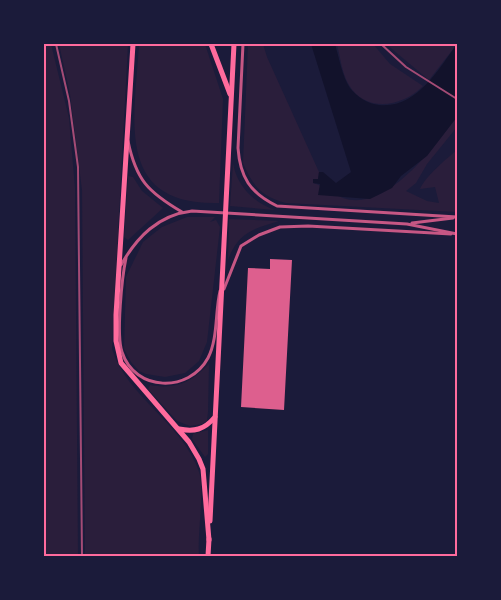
<svg xmlns="http://www.w3.org/2000/svg" width="501" height="600" viewBox="0 0 501 600" font-family="Cabin,sans-serif">
<style>
.green{fill:#2a1e3b}
.water{fill:#12122b}
.building{fill:#dd5f8e}
.lines{fill:none;stroke-linecap:round;stroke-linejoin:round}
.minor{stroke:#c65784;stroke-width:3}
.primary{stroke:#ff6b9d;stroke-width:5}
.rail{stroke:#a44b75;stroke-width:2}
.neatline{fill:none;stroke:#ff6b9d;stroke-width:2}
</style>
<rect width="100%" height="100%" fill="#1b1b3a"/>
<!-- green -->
<g class="green">
<polygon points="44,44 51,44 69,118 75,188 78,556 44,556 44,398 46,381 44,312"/>
<path d="M59,44H128L112,349C127,398 183,423 199,472C205,489 197,535 199,556H85L82,190L70,94Z"/>
<path d="M139,44H205L223,99L219,203C113,206 135,117 139,44Z"/>
<path d="M248,44H263L267,57L319,172L318,179H313V183C324,186 333,194 343,198C386,213 433,148 455,119L457,120V127L427,164L416,183L406,191L427,201L439,203L435,187L420,189C425,177 446,159 457,150V212L286,203C261,196 253,186 243,163Z"/>
<path d="M337,44H373L390,64L423,86C404,106 366,114 349,85C342,74 340,56 337,44Z"/>
<polygon points="386,44 457,44 429,80"/>
<path d="M233,163C237,186 253,202 275,210L230,206Z"/>
<polygon points="128,176 133,177 142,191 163,208 128,240 124,237"/>
<polygon points="187,217 215,217 210,222 216,220 220,227 207,342 199,361 185,373 165,377 146,374 139,371 131,362 124,349 126,277 143,242 162,227"/>
<path d="M229,219L279,221C253,229 238,232 228,260Z"/>
<path d="M209,364L208,412L207,421L202,424L190,426L177,421L148,389L150,385C175,390 192,382 209,364Z"/>
<polygon points="208,430 208,454 205,457 192,439 193,434"/>
</g>
<!-- water -->
<path class="water" d="M311,44H335C339,57 342,76 350,88C357,97 368,104 379,105C416,109 438,70 457,44V117L427,156L401,176L392,188L370,199L318,195L320,184L313,183V179H318L319,172H323L336,183L351,172Z"/>
<!-- building -->
<polygon class="building" points="270,259 292,260 284,410 241,407 248,268 270,269"/>
<g class="lines">
<!-- minor -->
<g class="minor">
<path d="M243,44L238,148C240,177 250,193 277,206L457,217"/>
<path d="M128,141C136,180 148,192 182,212"/>
<polyline points="412,223 453,218"/>
<path d="M126,258C122,277 116,335 122,352C135,392 189,393 208,358C218,339 215,312 220,291"/>
<path d="M121,265C137,237 158,215 192,211L407,224L457,234"/>
<polyline points="224,289 241,246 259,235 280,227 308,226 451,234"/>
</g>
<!-- primary -->
<g class="primary">
<polyline points="133,44 116,315 116,341 121,363 189,442 199,459 203,469 209,540"/>
<polyline points="211,44 230,94"/>
<path d="M179,429C194,432 204,430 215,417"/>
<polyline points="210,521 234,44"/>
<polyline points="208,556 209,539"/>
</g>
<!-- rail -->
<g class="rail">
<polyline points="56,44 69,101 78,167 82,556"/>
<polyline points="381,44 406,67 457,99"/>
</g>
</g>
<!-- border -->
<rect width="501" height="600" fill="none" stroke="#1b1b3a" stroke-width="90"/>
<rect x="45" y="45" width="411" height="510" class="neatline"/>
</svg>
